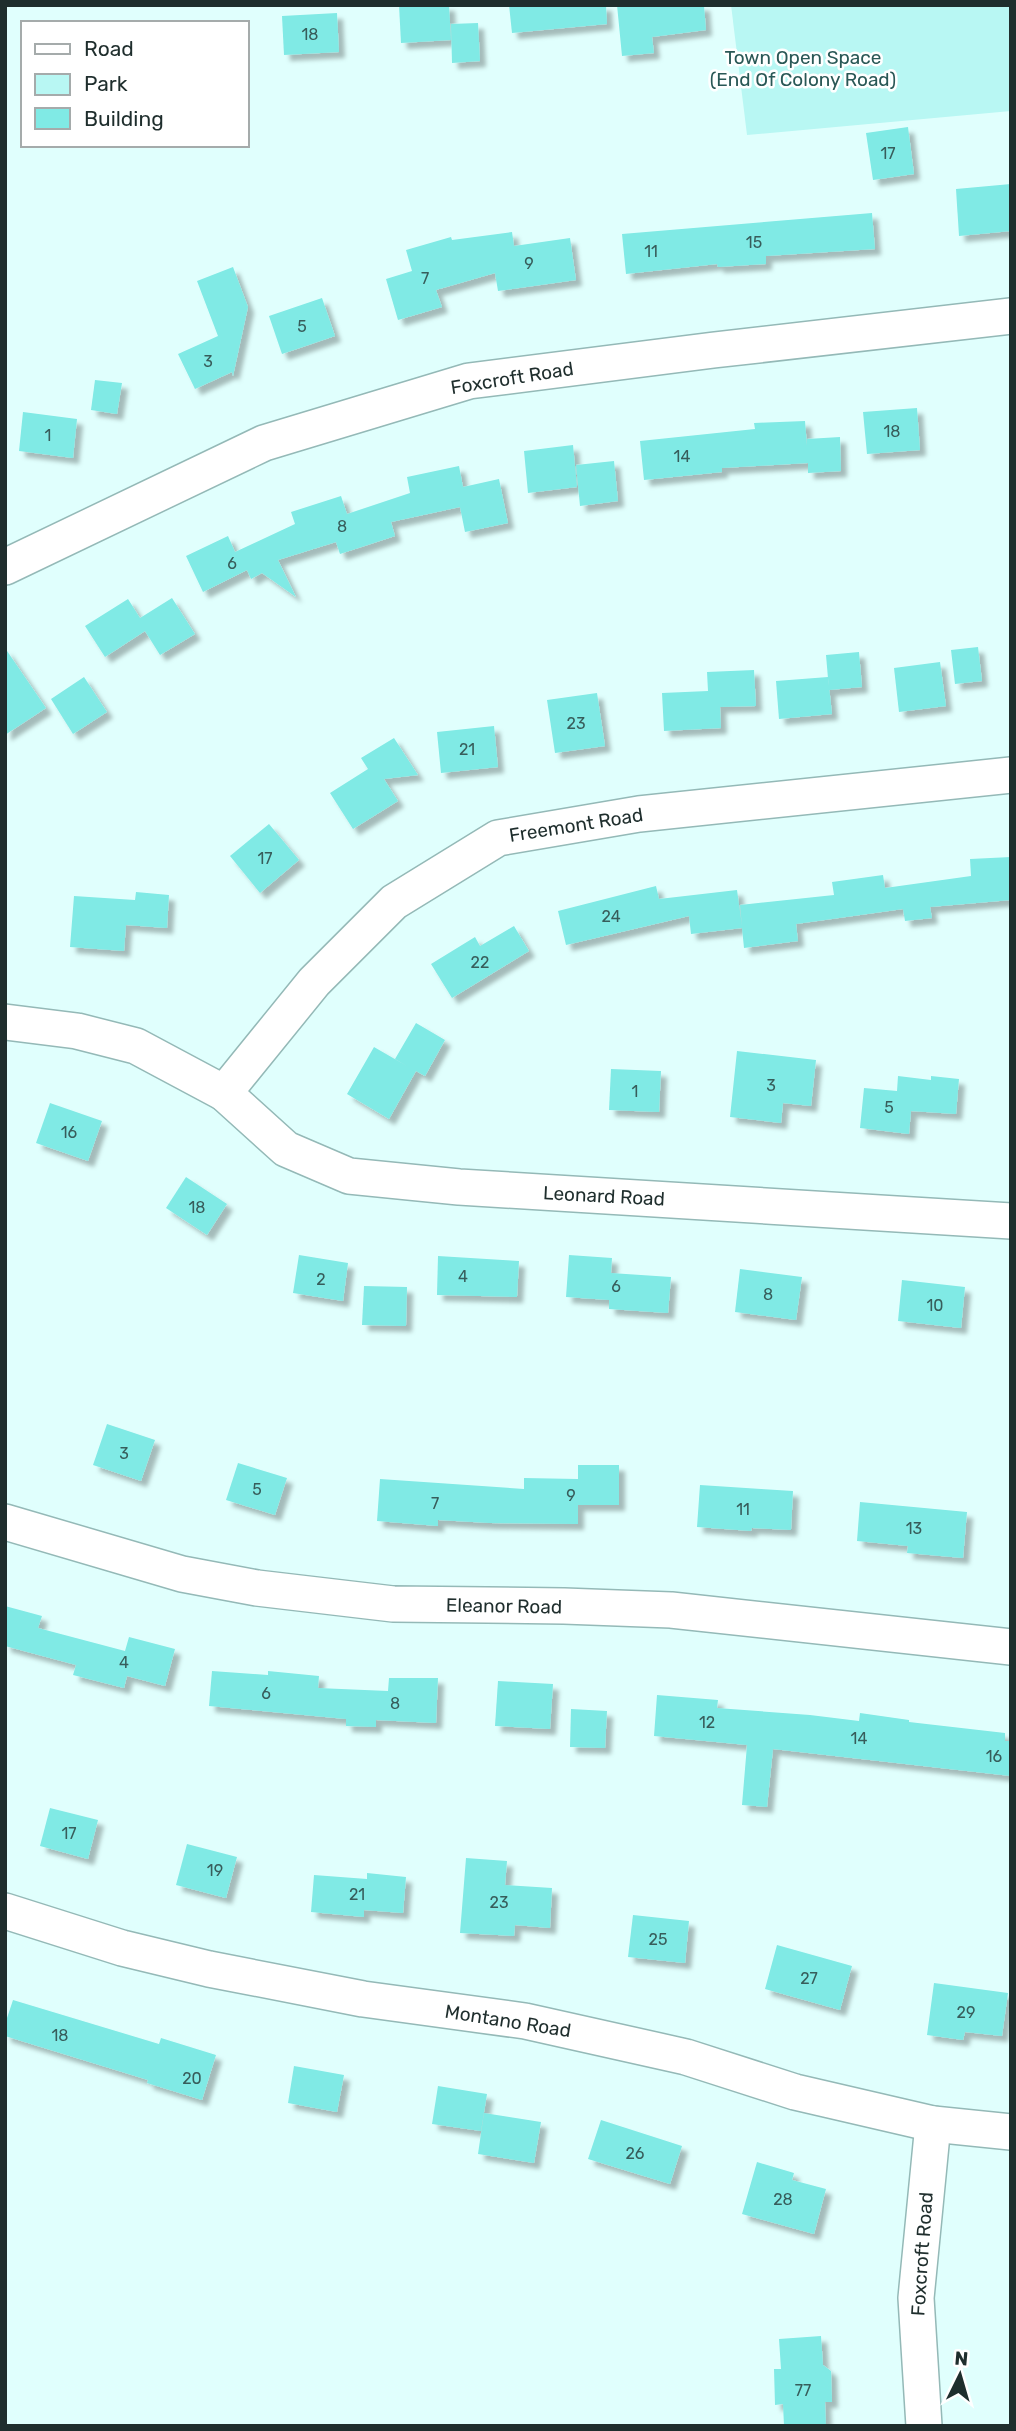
<svg xmlns="http://www.w3.org/2000/svg" width="1016" height="2431" viewBox="0 0 1016 2431" font-family="Rubik,sans-serif">
<style>
.green{fill:#b8f7f3}
.building{fill:#80eae5;filter:url(#shadow)}
.lines{fill:none;stroke-linecap:round;stroke-linejoin:round}
.minor-casing{stroke:#94b9b7;stroke-width:38}
.minor{stroke:#fff;stroke-width:35}
.labels{text-anchor:middle;dominant-baseline:central;stroke-width:5;stroke-linejoin:round;paint-order:stroke}
.number-label{font-size:16px;fill:#375d5b}
.park-label{font-size:19px;fill:#295856;stroke:#fff}
.street-label{font-size:19px;fill:#1f2e2d;stroke:#fff}
</style>
<defs>
<filter id="shadow"><feDropShadow dx="6" dy="6" stdDeviation="2" flood-color="#0004"/></filter>
</defs>
<rect width="100%" height="100%" fill="#e0fffd"/>
<!-- green -->
<polygon class="green" points="731,5 1011,5 1011,111 747,135"/>
<!-- building -->
<g class="building">
<polygon points="399,5 449,5 451,40 401,43"/>
<polygon points="509,5 606,5 607,24 512,33"/>
<polygon points="617,5 704,5 706,30 652,37 654,53 622,56"/>
<polygon points="337,13 339,52 284,55 282,16"/>
<polygon points="478,23 480,61 452,63 451,24"/>
<polygon points="908,127 914,174 873,180 866,133"/>
<polygon points="1011,184 1011,231 959,236 956,189"/>
<polygon points="872,213 875,249 766,256 766,264 718,267 717,264 626,274 622,234"/>
<polygon points="512,232 514,246 570,238 576,280 498,291 495,273 436,290 442,307 398,320 386,279 412,271 406,250 451,237 452,240"/>
<polygon points="233,267 248,307 233,376 232,372 195,389 178,354 218,336 197,281"/>
<polygon points="322,298 335,336 282,354 269,316"/>
<polygon points="95,380 122,383 117,414 91,410"/>
<polygon points="917,408 920,450 867,454 863,412"/>
<polygon points="23,412 77,419 73,458 19,451"/>
<polygon points="805,421 807,446 807,439 840,437 841,471 808,473 808,463 722,468 722,472 644,480 640,441 755,429 754,423"/>
<polygon points="573,445 577,487 528,493 524,451"/>
<polygon points="614,461 618,501 580,506 576,465"/>
<polygon points="459,466 463,487 499,479 508,523 465,532 460,507 391,522 395,536 340,554 336,542 278,560 296,597 262,573 251,579 247,570 203,592 186,556 228,536 235,552 295,524 291,512 341,496 347,514 410,493 407,477"/>
<polygon points="172,598 195,634 160,655 145,631 105,657 85,626 128,599 140,618"/>
<polygon points="978,647 982,681 955,684 951,650"/>
<polygon points="5,648 46,708 5,735"/>
<polygon points="859,652 862,687 829,690 826,655"/>
<polygon points="940,662 946,706 899,712 894,668"/>
<polygon points="754,670 756,706 720,707 721,728 664,731 662,693 708,691 707,672"/>
<polygon points="84,677 107,712 73,734 51,699"/>
<polygon points="828,677 832,714 779,719 776,681"/>
<polygon points="597,693 605,746 555,753 547,700"/>
<polygon points="494,726 498,767 441,773 437,732"/>
<polygon points="394,738 418,775 384,779 398,801 353,829 330,793 368,769 361,758"/>
<polygon points="269,824 299,860 260,893 230,856"/>
<polygon points="1011,857 1011,900 930,907 932,918 905,921 903,909 796,924 798,941 744,948 742,928 691,934 689,916 566,945 558,911 656,886 659,899 737,890 742,926 740,905 834,895 832,882 883,875 885,888 971,876 970,859"/>
<polygon points="136,892 169,895 167,928 126,925 124,951 70,947 74,896 135,900"/>
<polygon points="514,926 529,951 452,998 431,964 475,937 480,946"/>
<polygon points="416,1023 445,1040 425,1076 416,1071 389,1119 347,1094 374,1047 412,1069 395,1059"/>
<polygon points="737,1051 816,1060 811,1106 783,1103 781,1123 730,1117"/>
<polygon points="611,1069 661,1071 659,1112 609,1110"/>
<polygon points="898,1076 931,1080 931,1076 959,1079 956,1114 911,1111 909,1134 860,1128 864,1088 897,1091"/>
<polygon points="50,1103 102,1121 88,1161 36,1143"/>
<polygon points="186,1177 227,1204 207,1235 166,1208"/>
<polygon points="299,1255 348,1263 343,1301 293,1293"/>
<polygon points="569,1255 612,1258 611,1273 671,1277 668,1313 609,1309 609,1300 566,1297"/>
<polygon points="438,1256 519,1261 517,1297 437,1295"/>
<polygon points="740,1269 802,1277 796,1320 735,1312"/>
<polygon points="902,1280 965,1287 961,1328 898,1321"/>
<polygon points="364,1286 407,1287 406,1326 362,1325"/>
<polygon points="107,1424 155,1440 141,1481 93,1465"/>
<polygon points="238,1463 287,1478 275,1515 226,1500"/>
<polygon points="578,1465 619,1465 619,1505 578,1505 578,1524 490,1523 438,1520 438,1526 377,1521 380,1479 524,1489 524,1478 578,1479"/>
<polygon points="700,1485 793,1491 791,1530 752,1528 751,1531 697,1527"/>
<polygon points="860,1502 967,1512 963,1558 907,1553 908,1546 857,1541"/>
<polygon points="5,1606 42,1616 38,1628 125,1651 129,1637 175,1649 165,1686 127,1676 124,1688 73,1675 76,1665 5,1646"/>
<polygon points="212,1671 268,1675 268,1671 319,1676 318,1688 388,1691 389,1678 438,1678 436,1723 376,1720 376,1727 346,1726 346,1719 209,1706"/>
<polygon points="498,1681 553,1684 550,1729 495,1726"/>
<polygon points="657,1695 718,1700 717,1708 810,1715 859,1721 860,1713 909,1720 909,1722 1005,1733 1005,1741 1011,1741 1011,1776 773,1749 767,1807 742,1805 747,1745 654,1736"/>
<polygon points="571,1709 607,1711 605,1748 570,1747"/>
<polygon points="50,1808 98,1820 88,1859 40,1846"/>
<polygon points="187,1844 237,1857 226,1898 176,1885"/>
<polygon points="466,1858 507,1861 505,1885 552,1888 550,1928 515,1925 514,1936 460,1933"/>
<polygon points="367,1873 406,1877 403,1913 364,1910 364,1917 311,1912 314,1875 367,1879"/>
<polygon points="633,1915 689,1921 685,1963 628,1957"/>
<polygon points="777,1945 852,1966 840,2010 765,1989"/>
<polygon points="934,1983 1008,1993 1002,2036 965,2032 963,2040 927,2035"/>
<polygon points="13,2000 159,2044 161,2038 216,2055 202,2100 147,2083 148,2080 5,2036 5,2024"/>
<polygon points="294,2066 344,2075 337,2112 288,2103"/>
<polygon points="438,2086 487,2094 481,2131 432,2124"/>
<polygon points="484,2113 541,2122 534,2163 478,2154"/>
<polygon points="601,2120 682,2146 670,2184 588,2159"/>
<polygon points="757,2162 794,2173 792,2180 826,2189 814,2234 742,2214"/>
<polygon points="821,2336 823,2365 831,2371 832,2402 825,2402 826,2426 784,2426 783,2404 775,2405 774,2369 781,2369 779,2339"/>
</g>
<g class="lines">
<!-- minor casing -->
<g class="minor-casing">
<g id="minor">
<polyline points="5,567 264,443 469,381 714,350 1011,316"/>
<polyline points="5,1022 77,1031 136,1046 224,1093 314,982 394,902 498,838 639,814 1011,775"/>
<polyline points="224,1093 286,1149 349,1176 459,1187 1011,1221"/>
<polyline points="5,1522 182,1574 257,1588 393,1604 564,1606 671,1610 1011,1647"/>
<polyline points="5,1911 122,1948 209,1969 363,1999 525,2021 686,2057 795,2092 933,2124 1011,2132"/>
<polyline points="924,2426 916,2298 933,2124"/>
</g>
</g>
<!-- minor -->
<use href="#minor" class="minor"/>
</g>
<g class="labels">
<!-- number labels -->
<g class="number-label">
<text x="310" y="34">18</text>
<text x="888" y="153">17</text>
<text x="754" y="242">15</text>
<text x="651" y="251">11</text>
<text x="529" y="263">9</text>
<text x="425" y="278">7</text>
<text x="302" y="326">5</text>
<text x="208" y="361">3</text>
<text x="892" y="431">18</text>
<text x="48" y="435">1</text>
<text x="682" y="456">14</text>
<text x="342" y="526">8</text>
<text x="232" y="563">6</text>
<text x="576" y="723">23</text>
<text x="467" y="749">21</text>
<text x="265" y="858">17</text>
<text x="611" y="916">24</text>
<text x="480" y="962">22</text>
<text x="771" y="1085">3</text>
<text x="635" y="1091">1</text>
<text x="889" y="1107">5</text>
<text x="69" y="1132">16</text>
<text x="197" y="1207">18</text>
<text x="463" y="1276">4</text>
<text x="321" y="1279">2</text>
<text x="616" y="1286">6</text>
<text x="768" y="1294">8</text>
<text x="935" y="1305">10</text>
<text x="124" y="1453">3</text>
<text x="257" y="1489">5</text>
<text x="571" y="1495">9</text>
<text x="435" y="1503">7</text>
<text x="743" y="1509">11</text>
<text x="914" y="1528">13</text>
<text x="124" y="1662">4</text>
<text x="266" y="1693">6</text>
<text x="395" y="1703">8</text>
<text x="707" y="1722">12</text>
<text x="859" y="1738">14</text>
<text x="994" y="1756">16</text>
<text x="69" y="1833">17</text>
<text x="215" y="1870">19</text>
<text x="357" y="1894">21</text>
<text x="499" y="1902">23</text>
<text x="658" y="1939">25</text>
<text x="809" y="1978">27</text>
<text x="966" y="2012">29</text>
<text x="60" y="2035">18</text>
<text x="192" y="2078">20</text>
<text x="635" y="2153">26</text>
<text x="783" y="2199">28</text>
<text x="803" y="2390">77</text>
</g>
<!-- park labels -->
<g class="park-label">
<text x="803" y="57">Town Open Space<tspan x="803" dy="22">(End Of Colony Road)</tspan></text>
</g>
<!-- street labels -->
<g class="street-label">
<text transform="translate(512 378) rotate(-9)">Foxcroft Road</text>
<text transform="translate(576 825) rotate(-9)">Freemont Road</text>
<text transform="translate(604 1196) rotate(3)">Leonard Road</text>
<text transform="translate(504 1606) rotate(1)">Eleanor Road</text>
<text transform="translate(508 2021) rotate(9)">Montano Road</text>
<text transform="translate(922 2254) rotate(-86)">Foxcroft Road</text>
</g>
</g>
<!-- border -->
<rect width="1016" height="2431" fill="none" stroke="#1f2e2d" stroke-width="14"/>
<!-- legend -->
<rect x="21" y="21" width="228" height="126" fill="#ffffff" stroke="#a5abab" stroke-width="2"/>
<rect x="35" y="44" width="35" height="10" fill="#ffffff" stroke="#a5abab" stroke-width="2"/>
<text x="84" y="56" font-size="21" fill="#1f2e2d">Road</text>
<rect x="35" y="74" width="35" height="21" fill="#b8f7f3" stroke="#a5abab" stroke-width="2"/>
<text x="84" y="91" font-size="21" fill="#1f2e2d">Park</text>
<rect x="35" y="108" width="35" height="21" fill="#80eae5" stroke="#a5abab" stroke-width="2"/>
<text x="84" y="126" font-size="21" fill="#1f2e2d">Building</text>
<!-- north arrow -->
<g transform="translate(960 2375) rotate(5)" stroke="#ffffff" stroke-width="5" paint-order="stroke">
<path d="M0-5L12 26L0 18L-12 26Z" fill="#1f2e2d"/>
<text y="-10" font-size="19" font-weight="bold" text-anchor="middle" fill="#1f2e2d">N</text>
</g>
</svg>
